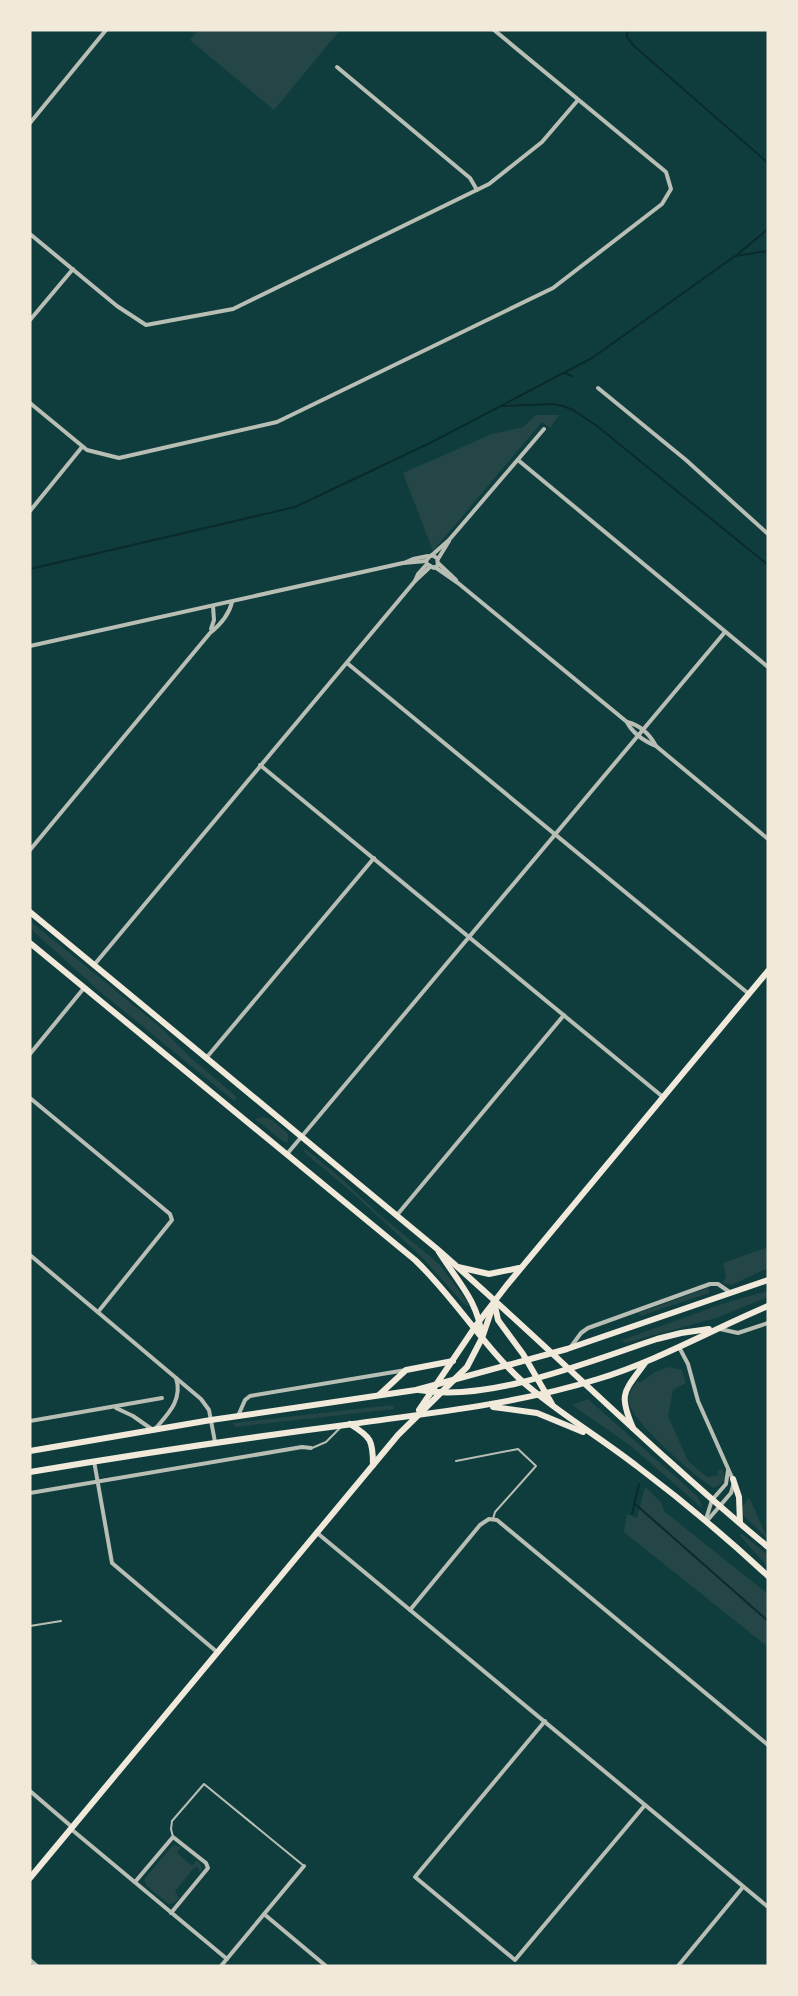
<svg xmlns="http://www.w3.org/2000/svg" width="798" height="1996" viewBox="0 0 798 1996" font-family="'Fira Sans Condensed',sans-serif">
<style>
.green{fill:#244646}
.lines{fill:none;stroke-linecap:round;stroke-linejoin:round}
.stream{stroke:#0a2a2b;stroke-width:2}
.service{stroke:#b8beb3;stroke-width:2}
.minor{stroke:#b8beb3;stroke-width:4}
.primary{stroke:#f1e9da;stroke-width:6}
.trunk{stroke:#f1e9da;stroke-width:6}
</style>
<rect width="100%" height="100%" fill="#0f3d3e"/>
<!-- green -->
<g class="green">
<polygon points="198,30 340,30 274,110 190,40"/>
<polygon points="536,415 559,415 550,428 542,422 433,551 403,473 492,434 523,427"/>
<polygon points="30,921 159,1026 191,1058 237,1097 234,1101 97,989 30,928"/>
<polygon points="263,1117 272,1120 288,1134 288,1142 284,1142 255,1119"/>
<polygon points="305,1149 335,1173 381,1216 439,1264 469,1304 467,1306 463,1303 422,1257 355,1195 304,1152"/>
<polygon points="768,1247 768,1268 732,1285 723,1283 726,1276 723,1263"/>
<polygon points="708,1288 709,1293 640,1316 639,1313"/>
<polygon points="768,1291 768,1297 716,1318 625,1343 622,1340 728,1302"/>
<path d="M669,1367L682,1370L686,1383L673,1390L668,1416L688,1461L707,1477L719,1475L717,1471L722,1469L725,1478L722,1483L714,1488C697,1479 636,1424 630,1406C626,1396 632,1388 638,1381L640,1383L655,1372Z"/>
<polygon points="588,1399 697,1496 702,1506 701,1507 631,1446 572,1405"/>
<polygon points="393,1405 394,1409 235,1427 233,1423"/>
<polygon points="645,1487 660,1501 665,1512 768,1594 768,1647 624,1532 627,1514 637,1518"/>
<polygon points="748,1499 750,1499 767,1538 742,1514 742,1507"/>
<polygon points="741,1533 768,1555 768,1567 740,1536"/>
<path d="M175,1845L181,1847L177,1853L192,1866L197,1860C201,1864 203,1868 200,1873L198,1867L194,1868L175,1891L179,1898L174,1903L169,1904L148,1887L144,1880L170,1848Z"/>
</g>
<g class="lines">
<!-- stream -->
<g class="stream">
<polyline points="627,30 627,37 633,45 768,163"/>
<polyline points="738,254 768,229"/>
<polyline points="565,373 572,376"/>
<polyline points="502,406 552,404 563,406 573,410 597,426 768,565"/>
<polyline points="30,569 295,507 430,443 592,358 735,256 768,251"/>
<polyline points="634,1503 768,1621"/>
<polyline points="632,1514 639,1484"/>
</g>
<!-- service -->
<g class="service">
<polyline points="312,1448 326,1442 341,1427"/>
<polyline points="456,1461 518,1449 536,1466 495,1512 493,1519"/>
<polyline points="30,1626 61,1621"/>
<polyline points="173,1837 171,1829 172,1821 204,1784 304,1866"/>
</g>
<!-- minor -->
<g class="minor">
<polyline points="337,67 470,178 477,190"/>
<polyline points="30,123 106,30"/>
<polyline points="30,234 117,306 146,325 233,309 489,184 542,142 578,100"/>
<polyline points="30,320 73,269"/>
<polyline points="598,388 686,460 768,534"/>
<polyline points="30,403 87,450 119,458 277,422 553,288 662,204 671,189 666,172 494,30"/>
<polyline points="518,460 768,667"/>
<polyline points="30,511 82,447"/>
<polyline points="432,555 449,540 544,429"/>
<polyline points="438,559 449,541"/>
<polyline points="426,561 429,557 432,555 437,558 438,565 434,568 427,564"/>
<polyline points="404,563 413,559 428,556"/>
<polyline points="438,563 456,580"/>
<path d="M435,567L458,583L627,722C640,725 650,735 656,746"/>
<polyline points="415,581 430,567"/>
<polyline points="211,629 214,620 213,606"/>
<polyline points="30,646 403,563 426,561"/>
<polyline points="347,663 749,994"/>
<path d="M627,722C633,734 644,741 656,746L768,839"/>
<polyline points="260,765 663,1097"/>
<path d="M30,850L210,633C220,625 229,615 232,602"/>
<polyline points="94,965 415,581 418,574 427,564"/>
<polyline points="30,1054 84,988"/>
<polyline points="207,1057 374,858"/>
<polyline points="30,1098 170,1214 172,1220 98,1312"/>
<polyline points="287,1154 725,632"/>
<polyline points="397,1215 564,1015"/>
<polyline points="30,1255 201,1399 209,1410 215,1442"/>
<polyline points="720,1329 738,1333 768,1323"/>
<polyline points="679,1347 688,1364 698,1401 734,1482 731,1493 706,1522"/>
<polyline points="570,1348 581,1333 588,1328 710,1284 718,1284 731,1293"/>
<polyline points="116,1408 133,1416 153,1430"/>
<polyline points="238,1416 245,1400 250,1396 406,1370"/>
<polyline points="30,1421 162,1398"/>
<path d="M155,1429C168,1414 183,1400 176,1378"/>
<polyline points="94,1461 112,1563 217,1652"/>
<polyline points="30,1493 302,1447 311,1448"/>
<polyline points="706,1519 712,1500 726,1484 728,1470"/>
<polyline points="316,1532 768,1907"/>
<polyline points="410,1610 480,1525 489,1519 497,1520 768,1745"/>
<polyline points="545,1721 415,1877 515,1960 645,1805"/>
<polyline points="30,1791 72,1827"/>
<polyline points="71,1829 227,1959"/>
<polyline points="135,1882 173,1837 206,1863 208,1868 171,1913"/>
<polyline points="264,1914 326,1966"/>
<polyline points="30,1960 37,1966"/>
<polyline points="221,1966 304,1866"/>
<polyline points="678,1966 743,1887"/>
</g>
<!-- primary -->
<g class="primary">
<path d="M439,1252C458,1282 479,1302 482,1338"/>
<polyline points="458,1267 489,1274 519,1268"/>
<polyline points="495,1306 498,1320 523,1354 552,1404"/>
<polyline points="379,1395 406,1370 453,1361"/>
<polyline points="419,1410 477,1324 507,1285 768,971"/>
<path d="M350,1424C371,1437 373,1440 373,1465"/>
<polyline points="30,1878 398,1435 467,1367 482,1338 495,1300"/>
</g>
<!-- trunk -->
<g class="trunk">
<path d="M30,912L436,1248C548,1346 653,1452 768,1547"/>
<path d="M30,943L415,1260C455,1298 483,1346 524,1383C560,1414 601,1438 638,1467C683,1501 727,1538 768,1576"/>
<path d="M419,1390C489,1403 590,1361 657,1339L681,1333L709,1329"/>
<polyline points="493,1407 537,1413 583,1432"/>
<path d="M633,1428C618,1393 624,1392 645,1363"/>
<polyline points="30,1451 211,1420 416,1390 567,1349 768,1280"/>
<path d="M30,1472C137,1454 245,1438 353,1424C435,1412 518,1404 598,1379C657,1361 711,1330 768,1306"/>
<polyline points="733,1479 739,1497 740,1523"/>
</g>
</g>
<!-- border -->
<rect width="798" height="1996" fill="none" stroke="#f1e9da" stroke-width="63"/>
</svg>
